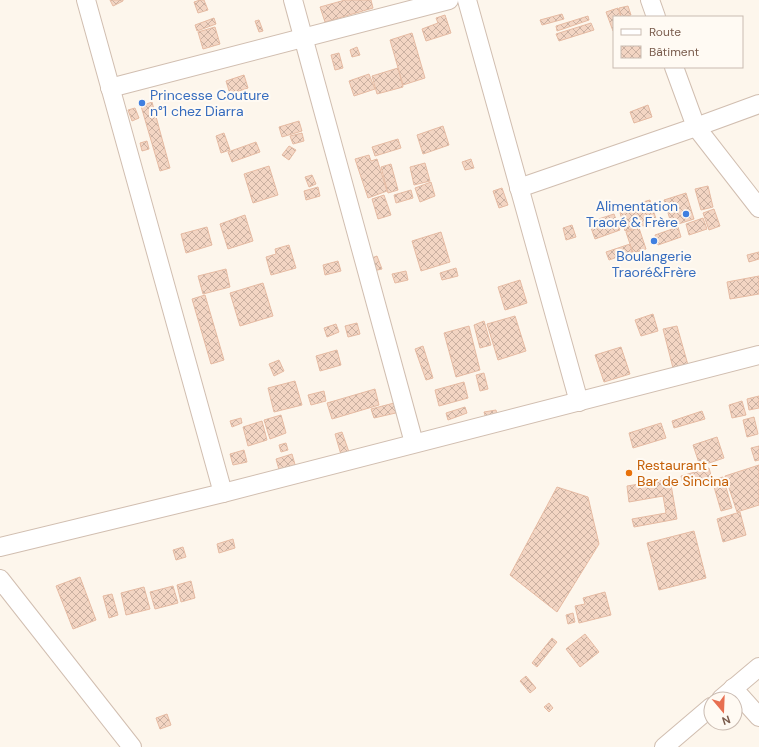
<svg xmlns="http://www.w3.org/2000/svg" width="759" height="747" viewBox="0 0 759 747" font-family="'DM Sans',sans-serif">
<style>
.building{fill:url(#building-cross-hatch);stroke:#e6bba3}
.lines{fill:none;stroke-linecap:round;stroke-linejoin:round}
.street-casing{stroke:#d1beb0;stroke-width:20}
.street{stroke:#fff;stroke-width:18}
.shop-dot{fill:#3f7fe0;stroke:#fffaf3;stroke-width:1.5}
.food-dot{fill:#e8710a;stroke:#fffaf3;stroke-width:1.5}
.labels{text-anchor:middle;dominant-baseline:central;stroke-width:4;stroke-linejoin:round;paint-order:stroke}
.shop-label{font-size:14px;fill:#366cbe;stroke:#fffaf3;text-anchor:start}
.food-label{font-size:14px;fill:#c56008;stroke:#fffaf3;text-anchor:start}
</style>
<defs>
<pattern id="building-cross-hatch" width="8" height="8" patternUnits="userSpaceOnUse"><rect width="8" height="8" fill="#f3d5c3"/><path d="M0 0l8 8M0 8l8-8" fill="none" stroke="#cab0a1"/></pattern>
</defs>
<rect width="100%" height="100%" fill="#fdf6ec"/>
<!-- building -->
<g class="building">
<polygon points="110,0 123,0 123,1 113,6"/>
<polygon points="200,0 204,0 208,10 198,13 194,2"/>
<polygon points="345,0 371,0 373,8 325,22 320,7"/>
<polygon points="628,6 631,15 621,17 619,8"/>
<polygon points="618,8 621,17 614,17 614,30 613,31 606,12"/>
<polygon points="562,14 564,19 542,25 540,20"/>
<polygon points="445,15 451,33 426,41 422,29 438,23 436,18"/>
<polygon points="588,16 589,20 557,31 556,26"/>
<polygon points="214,18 216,24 197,31 195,25"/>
<polygon points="259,20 263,31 259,32 255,21"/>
<polygon points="591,23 594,30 559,41 556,34"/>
<polygon points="215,27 220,44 203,49 198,32"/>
<polygon points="412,33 425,78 403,85 390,40"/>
<polygon points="357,47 360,55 352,57 350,50"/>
<polygon points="339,53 343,68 335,70 331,55"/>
<polygon points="398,68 403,87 377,94 372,76"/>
<polygon points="369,74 375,89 354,96 349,81"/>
<polygon points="244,75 248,88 230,94 226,81"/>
<polygon points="152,102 170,168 160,171 141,106"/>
<polygon points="648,105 652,117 634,123 630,112"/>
<polygon points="135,108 139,118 132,121 128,110"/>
<polygon points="299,121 302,131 282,137 279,127"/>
<polygon points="443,126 449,145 423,154 417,135"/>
<polygon points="224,133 230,150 221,153 216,136"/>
<polygon points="302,133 304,141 293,144 290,136"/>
<polygon points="398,139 401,148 375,156 372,147"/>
<polygon points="147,141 149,149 142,151 140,143"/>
<polygon points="256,142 260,152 232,162 228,152"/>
<polygon points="289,146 296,150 289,160 282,155"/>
<polygon points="369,155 371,161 377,159 387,191 368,198 355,159"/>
<polygon points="471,159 474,168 465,170 462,162"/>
<polygon points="425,163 430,181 414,185 410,167"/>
<polygon points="391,164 398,190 388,193 381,167"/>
<polygon points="269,166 278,195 253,203 244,174"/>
<polygon points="312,175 316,184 309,187 305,177"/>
<polygon points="431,182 435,196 420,202 415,188"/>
<polygon points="708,186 713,207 701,210 695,189"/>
<polygon points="318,187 320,196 306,200 304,191"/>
<polygon points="502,188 508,205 499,208 493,191"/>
<polygon points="411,190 413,198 396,203 394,195"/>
<polygon points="686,193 694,219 672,226 664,200"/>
<polygon points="384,195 391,215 378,219 372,199"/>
<polygon points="650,200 657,222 625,231 619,209"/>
<polygon points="714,209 720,226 709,230 703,213"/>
<polygon points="614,214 620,230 595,239 589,222"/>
<polygon points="245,215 253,241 228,249 220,224"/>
<polygon points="703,218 707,229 689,235 686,224"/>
<polygon points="572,225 576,237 566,240 563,228"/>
<polygon points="207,227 212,245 186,253 181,234"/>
<polygon points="678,227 681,237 658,245 655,235"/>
<polygon points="639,228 646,249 633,253 626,232"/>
<polygon points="441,232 450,262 421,271 412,241"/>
<polygon points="630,244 632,252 609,260 606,252"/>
<polygon points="289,245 296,268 271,275 266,257 276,254 275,249"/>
<polygon points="759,252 759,259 749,262 747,255"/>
<polygon points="377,256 382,269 373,271 369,259"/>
<polygon points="338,261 341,271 325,275 323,265"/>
<polygon points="456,268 458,276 442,280 440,273"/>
<polygon points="226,269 230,287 203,294 198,276"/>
<polygon points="406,271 408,280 395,283 392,274"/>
<polygon points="759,276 759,294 730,299 727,282"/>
<polygon points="520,280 527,303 505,310 498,287"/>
<polygon points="263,283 273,316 240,326 230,293"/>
<polygon points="205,295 224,360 211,364 192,299"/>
<polygon points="653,314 658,331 641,336 635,320"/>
<polygon points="515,316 526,351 498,360 487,324"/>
<polygon points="484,321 491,345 480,348 474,325"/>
<polygon points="357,323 360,334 348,337 345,326"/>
<polygon points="336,324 339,332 327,337 324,328"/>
<polygon points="469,326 480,370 456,377 444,333"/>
<polygon points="677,326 688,365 673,368 663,329"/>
<polygon points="423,346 433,378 426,380 415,349"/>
<polygon points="621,347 630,374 604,382 595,355"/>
<polygon points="337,350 341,365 320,371 316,356"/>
<polygon points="279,360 284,371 274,376 269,364"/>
<polygon points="484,373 488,389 480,391 476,375"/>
<polygon points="295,381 302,405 274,412 268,388"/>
<polygon points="464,382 468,398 439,406 435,390"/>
<polygon points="375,389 379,405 332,419 327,403"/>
<polygon points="324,391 326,401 311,405 308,395"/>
<polygon points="759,396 759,408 749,410 747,399"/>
<polygon points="742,401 746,415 732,418 729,405"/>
<polygon points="398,402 400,412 374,418 371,409"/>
<polygon points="465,407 467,413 448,420 446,413"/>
<polygon points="496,410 498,419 487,422 484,412"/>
<polygon points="702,411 705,419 674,428 672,421"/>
<polygon points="281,415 286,433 270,439 264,420"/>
<polygon points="754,417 758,434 747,437 743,420"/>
<polygon points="241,418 242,423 232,427 230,421"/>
<polygon points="262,421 267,440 248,446 243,427"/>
<polygon points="661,423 666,438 633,448 629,433"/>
<polygon points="342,432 350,455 342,458 335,434"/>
<polygon points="717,437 724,458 700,466 693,445"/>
<polygon points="286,443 288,450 281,452 279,445"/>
<polygon points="759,446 759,460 755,461 751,448"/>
<polygon points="244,450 247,462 233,465 230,454"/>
<polygon points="292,454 296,468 280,473 276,459"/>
<polygon points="759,465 759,505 737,512 725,476"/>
<polygon points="709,468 712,479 684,487 681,476"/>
<polygon points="723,477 732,508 721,511 712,480"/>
<polygon points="670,479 677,519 634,527 632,519 666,513 663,496 629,502 627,486"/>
<polygon points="557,487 588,497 599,544 557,612 510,575"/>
<polygon points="740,512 746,535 723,542 717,519"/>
<polygon points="694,531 706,578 659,590 647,543"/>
<polygon points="233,539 235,548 219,553 217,544"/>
<polygon points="183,547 186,557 176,560 173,550"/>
<polygon points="80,577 96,620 73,629 56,586"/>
<polygon points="191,581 195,598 181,602 177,585"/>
<polygon points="173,586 178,603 155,609 150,592"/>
<polygon points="144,587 150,609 126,615 121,593"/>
<polygon points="605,592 611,615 579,623 575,606 585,604 583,598"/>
<polygon points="112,594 118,615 109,618 103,596"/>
<polygon points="573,613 575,622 568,624 566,615"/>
<polygon points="585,634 599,652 580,667 566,649"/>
<polygon points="552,638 557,642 537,667 532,663"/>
<polygon points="526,676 536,688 530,693 520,681"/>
<polygon points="549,703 553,708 549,712 544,707"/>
<polygon points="167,714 171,725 160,729 156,718"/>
</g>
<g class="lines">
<!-- street casing -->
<g class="street-casing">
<g id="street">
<polyline points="86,0 223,493"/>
<polyline points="293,0 414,443"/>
<polyline points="467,0 579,402"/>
<polyline points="650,0 656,17"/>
<polyline points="674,67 696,127 759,208"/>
<polyline points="110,88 449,0"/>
<polyline points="519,188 696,127 759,104"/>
<polyline points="0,547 223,493 759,355"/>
<polyline points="0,579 132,747"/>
<polyline points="733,688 759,717"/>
<polyline points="721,699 759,667"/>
<polyline points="664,747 711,707"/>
</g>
</g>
<!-- street -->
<use href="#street" class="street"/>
</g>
<!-- markers -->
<g class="shop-dot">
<circle cx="142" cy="103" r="4"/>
<circle cx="686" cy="214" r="4"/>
<circle cx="654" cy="241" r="4"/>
</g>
<circle class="food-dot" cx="629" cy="473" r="4"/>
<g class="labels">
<!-- shop labels -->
<g class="shop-label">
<text x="150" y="95">Princesse Couture<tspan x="150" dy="16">n°1 chez Diarra</tspan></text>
<text x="678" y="206" text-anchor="end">Alimentation<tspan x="678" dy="16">Traoré &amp; Frère</tspan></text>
<text x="654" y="256" text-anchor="middle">Boulangerie<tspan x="654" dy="16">Traoré&amp;Frère</tspan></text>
</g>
<!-- food labels -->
<g class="food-label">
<text x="637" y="465">Restaurant -<tspan x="637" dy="16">Bar de Sincina</tspan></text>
</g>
</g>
<!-- legend -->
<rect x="613" y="16" width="130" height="52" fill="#fffaf3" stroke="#cabbb1"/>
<rect x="621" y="29" width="20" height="6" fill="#ffffff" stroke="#cabbb1"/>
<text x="649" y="36" font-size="12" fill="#7a5c4d">Route</text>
<rect x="621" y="46" width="20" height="12" fill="url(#building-cross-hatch)" stroke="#cabbb1"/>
<text x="649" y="56" font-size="12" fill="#7a5c4d">Bâtiment</text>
<!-- north arrow -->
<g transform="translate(723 711) rotate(161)"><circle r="19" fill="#fffaf3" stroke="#cabbb1"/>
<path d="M0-3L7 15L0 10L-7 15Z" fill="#e76f51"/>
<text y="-6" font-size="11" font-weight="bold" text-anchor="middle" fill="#7a5c4d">N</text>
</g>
</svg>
